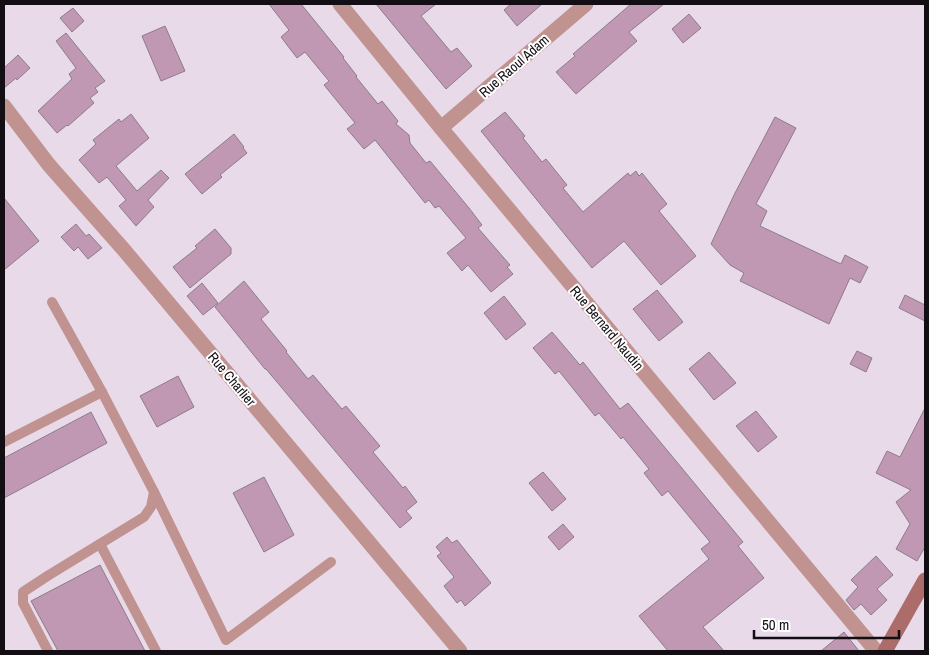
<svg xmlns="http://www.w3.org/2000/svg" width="929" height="655" viewBox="0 0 929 655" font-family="'Archivo Narrow',sans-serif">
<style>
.building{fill:#c098b3;stroke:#8d7c88}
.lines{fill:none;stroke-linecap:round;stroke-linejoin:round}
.lane{stroke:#c09390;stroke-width:10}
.street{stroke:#c09390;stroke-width:15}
.secondary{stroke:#ac6d6a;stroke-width:15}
.labels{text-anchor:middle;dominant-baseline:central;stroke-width:4;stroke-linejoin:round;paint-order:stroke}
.street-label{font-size:14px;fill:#130e14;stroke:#fff}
</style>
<rect width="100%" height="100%" fill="#e9daea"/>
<!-- building -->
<g class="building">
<polygon points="269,4 301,4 344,57 343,58 357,76 356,77 378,104 382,101 398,121 396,124 409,135 410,143 426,163 430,161 469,208 482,225 478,228 510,265 507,267 513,274 491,292 468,265 462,271 447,253 466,238 439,206 435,208 429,200 425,203 375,140 364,149 347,129 355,123 324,85 329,81 305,52 297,58 281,37 289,30"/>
<polygon points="376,4 436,4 421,16 451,52 457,48 472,66 446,89"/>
<polygon points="511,4 542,4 517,26 504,10"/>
<polygon points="631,4 664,4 629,32 637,41 576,94 556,72 575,56 573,54"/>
<polygon points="73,8 84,21 72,32 60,18"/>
<polygon points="689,14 701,28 683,43 672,29"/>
<polygon points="165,26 185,71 161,81 142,36"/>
<polygon points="66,33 105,81 95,88 98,92 90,98 94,103 68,126 67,125 57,133 38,111 72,79 69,74 76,68 56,41"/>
<polygon points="18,55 30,68 17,80 16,78 4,88 4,68"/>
<polygon points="505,112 525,136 523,138 542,162 546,159 567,185 563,188 583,212 628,173 630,176 636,171 639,176 642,173 667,204 659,211 696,256 661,285 624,241 592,268 481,131"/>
<polygon points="131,114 149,138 116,166 137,191 161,170 169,178 148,200 154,207 136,226 119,206 126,200 107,177 99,183 79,160 96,144 93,140 119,119 121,122"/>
<polygon points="775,117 796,128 756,204 767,211 760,226 841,264 845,255 868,267 860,283 850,278 829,324 740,281 744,273 730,265 711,244 735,193"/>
<polygon points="234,134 244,147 243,148 247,153 220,175 222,177 202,194 185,174"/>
<polygon points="4,198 39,241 4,270"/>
<polygon points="76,224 86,236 89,234 102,248 88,259 78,247 74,251 61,237"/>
<polygon points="215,229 231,248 231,254 190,288 173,267 197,248 195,246"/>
<polygon points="244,281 269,312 261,319 287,351 286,352 308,379 313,375 342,409 346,406 380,446 373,452 403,488 405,486 417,502 406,511 412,518 400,528 266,369 265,369 215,307"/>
<polygon points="202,283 218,303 203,315 187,296"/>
<polygon points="657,290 683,322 659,341 633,309"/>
<polygon points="905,295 925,305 925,321 899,308"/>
<polygon points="504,296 526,324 506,340 484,313"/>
<polygon points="552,332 580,365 583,362 620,409 628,403 743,542 738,546 764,578 703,627 724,651 668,651 639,616 709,559 701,549 710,542 668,491 662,496 644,473 649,469 623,437 621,439 599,413 595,416 559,371 555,374 533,348"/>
<polygon points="857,351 872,358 866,372 850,364"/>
<polygon points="709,352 736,383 714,400 689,369"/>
<polygon points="178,376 194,407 157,427 140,396"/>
<polygon points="925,408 925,547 917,561 896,549 910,524 896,502 911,490 876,473 887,451 900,457"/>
<polygon points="756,411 777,437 758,452 736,426"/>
<polygon points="91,412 107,443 4,498 4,458"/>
<polygon points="543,472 566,499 552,511 529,483"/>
<polygon points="264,477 294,535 264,552 233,493"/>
<polygon points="563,524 574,537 559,550 548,537"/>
<polygon points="447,537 452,543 457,540 491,583 465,606 461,600 457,603 444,586 454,577 437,556 441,553 436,547"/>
<polygon points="876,556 893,575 877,589 887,600 871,615 861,604 854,610 846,600 858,587 851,580"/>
<polygon points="100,565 145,651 58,651 31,601"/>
<polygon points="844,632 859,651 821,651"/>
</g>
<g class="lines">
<!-- lane -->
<g class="lane">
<polyline points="4,442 102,392"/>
<polyline points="154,492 226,640 331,562"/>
<polyline points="100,544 156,651"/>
<polyline points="48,651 23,603 23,592 49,575 144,517 151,507 154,492 102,392 52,302"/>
</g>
<!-- street -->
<g class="street">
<polyline points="340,4 441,128 876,651"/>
<polyline points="4,106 49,165 124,250 460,651"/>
<polyline points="441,128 586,4"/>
</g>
<!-- secondary -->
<polyline class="secondary" points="885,651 925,580"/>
</g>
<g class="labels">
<!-- street labels -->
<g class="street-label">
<text transform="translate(514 66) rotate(-41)">Rue Raoul Adam</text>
<text transform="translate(607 328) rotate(50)">Rue Bernard Naudin</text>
<text transform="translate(232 379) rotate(50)">Rue Charlier</text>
</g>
</g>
<!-- border -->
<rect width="929" height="655" fill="none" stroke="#130e14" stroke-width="10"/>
<!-- scale -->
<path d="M754 630v8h145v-8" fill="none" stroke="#130e14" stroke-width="2.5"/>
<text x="762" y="630" font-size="15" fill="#130e14" stroke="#ffffff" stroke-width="4" paint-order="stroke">50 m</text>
</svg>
